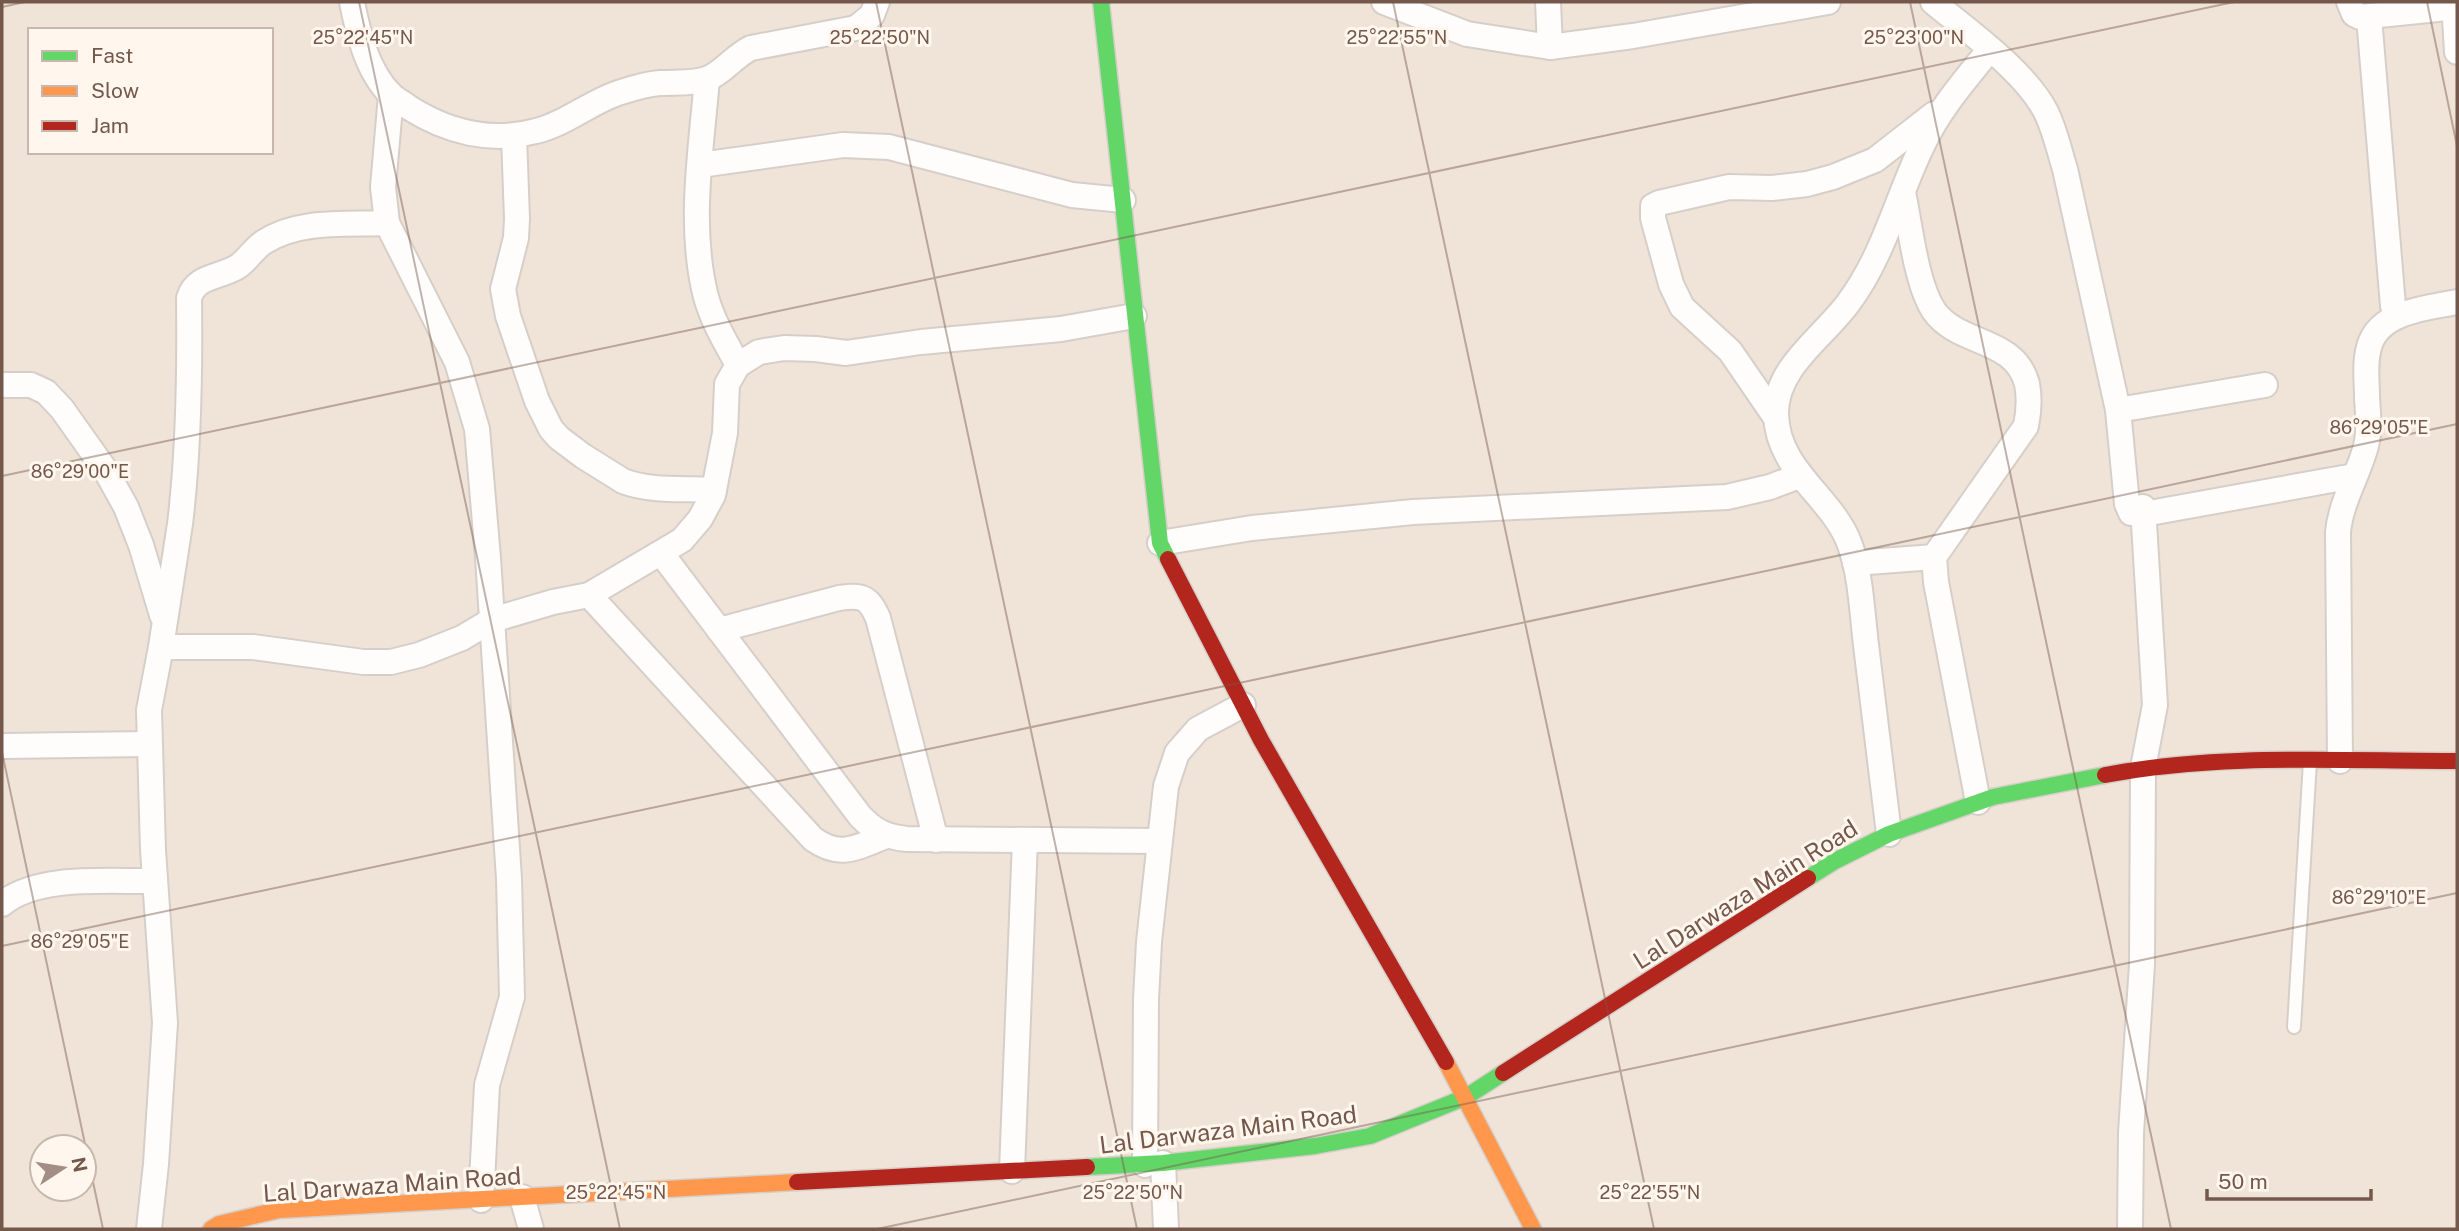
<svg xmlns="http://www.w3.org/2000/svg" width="2459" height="1231" viewBox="0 0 2459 1231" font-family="'Public Sans',sans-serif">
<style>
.residential{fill:#f0e4d9;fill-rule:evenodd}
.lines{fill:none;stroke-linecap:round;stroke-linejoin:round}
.lane-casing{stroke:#d6cec8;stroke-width:16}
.street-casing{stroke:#d6cec8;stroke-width:28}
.fast-casing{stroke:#d6cec8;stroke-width:19}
.slow-casing{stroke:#d6cec8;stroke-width:19}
.jam-casing{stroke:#d6cec8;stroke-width:19}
.lane{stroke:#fefdfc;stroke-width:12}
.street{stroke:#fefdfc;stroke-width:24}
.fast{stroke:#63d668;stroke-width:16}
.slow{stroke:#ff974d;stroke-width:16}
.jam{stroke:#b3261e;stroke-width:16}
.ticks{fill:none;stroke:#75584c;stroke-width:2;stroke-opacity:0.45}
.labels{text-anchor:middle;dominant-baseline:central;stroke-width:6;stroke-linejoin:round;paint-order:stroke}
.street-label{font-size:24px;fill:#75584c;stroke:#fff7ed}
.ticks-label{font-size:18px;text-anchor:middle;fill:#75584c;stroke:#fff7ed;stroke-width:6;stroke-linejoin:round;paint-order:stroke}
</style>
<rect width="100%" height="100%" fill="#f7f2ec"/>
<!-- residential -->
<path class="residential" d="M2,2H2457V1229H2ZM30,30H271V152H30ZM42,1147H84V1189H42Z"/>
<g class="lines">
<!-- lane casing -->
<g class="lane-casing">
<polyline id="lane" points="2294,1027 2310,761"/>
</g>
<!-- street casing -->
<g class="street-casing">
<g id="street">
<path d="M352,2C358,33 367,71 391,95C395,99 403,103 408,107C447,132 491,143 536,131C565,124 589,103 618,93C630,89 646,84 660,83C675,82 692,84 707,79C723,73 734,56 751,48L856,28L872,15L877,2"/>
<polyline points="1384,2 1467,34 1550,47 1548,2"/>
<path d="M1933,2C1968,31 2025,71 2046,112C2055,130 2059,150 2065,169L2118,410L2127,504L2131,513L2144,514L2354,476"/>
<polyline points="2349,2 2354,14 2360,17 2457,7"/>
<polyline points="2454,2 2457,52"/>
<polyline points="2369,17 2393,306"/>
<polyline points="1550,47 1633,36 1828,2"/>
<path d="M707,79C701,151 688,227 706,297C713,322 726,343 738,365"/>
<polyline points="391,95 383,187 387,223 457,362 477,429 488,558 509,879 512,997 487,1085 481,1200"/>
<path d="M514,136L517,219L516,238L503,289L508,316L537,401L551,429L559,438L583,456L623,481C651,492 685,488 714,490"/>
<polyline points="700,165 843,145 889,147 1072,195 1123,200"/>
<path d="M1903,192C1910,225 1916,284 1934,311C1959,346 2015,337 2027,384C2030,399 2029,411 2026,426L1934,557L1936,582L1978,802"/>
<polyline points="2,385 31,385 46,392 62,409 106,471 126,507 141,545 162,615"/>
<polyline points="2118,410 2265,385"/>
<polyline points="1776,418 1730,351 1682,307 1671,284 1653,218 1653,206 1659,203 1729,187 1772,188 1807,184 1833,177 1875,160 1934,114"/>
<polyline points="1160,543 1252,528 1413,512 1727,497 1770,487 1799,476"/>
<path d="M661,553L860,816C874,831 886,837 907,839L1158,841"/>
<polyline points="1855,563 1934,557"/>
<path d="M589,595L813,839C841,859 857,847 886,836"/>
<path d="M719,630L839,598C862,595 868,596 878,618L936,840"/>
<path d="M161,647C167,606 174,565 180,524C189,449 190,374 189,298C196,275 219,278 237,267C247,261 254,248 264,242C299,219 348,225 387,223"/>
<polyline points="2,746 149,744"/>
<path d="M2340,761L2338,532C2341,501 2358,476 2366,446C2370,430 2368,413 2367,398C2367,381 2364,361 2370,344C2381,311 2428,308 2457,302"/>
<path d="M1889,834C1881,771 1874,708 1866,645C1862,612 1861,576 1850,545C1833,497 1777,471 1776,414C1775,367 1824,337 1849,302C1884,255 1898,195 1923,144C1940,108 1966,79 1990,49"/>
<path d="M2,904C38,874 109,882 155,881"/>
<polyline points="1163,1163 1166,1229"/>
<polyline points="1145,1165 1146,999 1149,942 1166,786 1177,753 1198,729 1243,705"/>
<polyline points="1012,1171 1025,840"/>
<polyline points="522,1197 531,1229"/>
<polyline points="149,1229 156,1164 165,1023 153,850 149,710 161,647 253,647 363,662 391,662 419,655 462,638 492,620 553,602 589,595 682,540 700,519 713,495 725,433 727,384 738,365 759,352 784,348 816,349 846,353 921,342 1061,329 1134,316"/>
<polyline points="2130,1229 2131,1133 2142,964 2143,768 2155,705 2143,507"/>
</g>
</g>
<!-- fast casing -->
<g class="fast-casing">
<g id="fast">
<polyline points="1101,2 1160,543 1168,559"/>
<polyline points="1808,878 1835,861 1889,834 1993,797 2105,775"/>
<polyline points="1087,1167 1163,1163 1315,1146 1370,1136 1466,1097 1503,1073"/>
</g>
</g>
<!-- slow casing -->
<g class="slow-casing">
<g id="slow">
<polyline points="1446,1062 1533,1229"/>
<polyline points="211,1229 219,1224 279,1210 797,1182"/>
</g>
</g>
<!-- jam casing -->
<g class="jam-casing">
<g id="jam">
<polyline points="1168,559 1261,740 1446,1062"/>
<path d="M2105,775C2220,753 2340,761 2457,761"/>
<polyline points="1503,1073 1808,878"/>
<polyline points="797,1182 1087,1167"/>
</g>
</g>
<!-- lane -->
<use href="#lane" class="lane"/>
<!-- street -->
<use href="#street" class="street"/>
<!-- fast -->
<use href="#fast" class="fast"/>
<!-- slow -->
<use href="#slow" class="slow"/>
<!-- jam -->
<use href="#jam" class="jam"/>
</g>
<!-- ticks -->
<path class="ticks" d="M359,2L620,1229M876,2L1137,1229M1393,2L1654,1229M1910,2L2171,1229M2427,2L2457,146M2,7L25,2M2,476L2234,2M2,752L103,1229M2,946L2457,424M877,1229L2457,893"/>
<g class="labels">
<!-- street labels -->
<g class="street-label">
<text transform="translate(1745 894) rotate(-32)">Lal Darwaza Main Road</text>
<text transform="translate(1228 1129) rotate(-7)">Lal Darwaza Main Road</text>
<text transform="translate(392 1184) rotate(-4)">Lal Darwaza Main Road</text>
</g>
</g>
<g class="ticks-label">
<text x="363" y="44">25°22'45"N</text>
<text x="880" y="44">25°22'50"N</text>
<text x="1397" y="44">25°22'55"N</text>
<text x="1914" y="44">25°23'00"N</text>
<text x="2379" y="434">86°29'05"E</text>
<text x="80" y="478">86°29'00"E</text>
<text x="2379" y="904">86°29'10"E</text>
<text x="80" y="948">86°29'05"E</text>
<text x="616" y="1199">25°22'45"N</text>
<text x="1133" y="1199">25°22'50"N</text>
<text x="1650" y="1199">25°22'55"N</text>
</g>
<!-- border -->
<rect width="2459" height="1231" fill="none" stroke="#75584c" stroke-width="7"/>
<!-- legend -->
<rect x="28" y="28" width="245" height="126" fill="#fff7ed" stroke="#c8b7ad" stroke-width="2"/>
<rect x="42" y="51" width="35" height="10" fill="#63d668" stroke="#c8b7ad" stroke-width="2"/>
<text x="91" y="63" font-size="21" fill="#75584c">Fast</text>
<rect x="42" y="86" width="35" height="10" fill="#ff974d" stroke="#c8b7ad" stroke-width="2"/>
<text x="91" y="98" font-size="21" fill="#75584c">Slow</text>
<rect x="42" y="121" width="35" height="10" fill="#b3261e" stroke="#c8b7ad" stroke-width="2"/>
<text x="91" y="133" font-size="21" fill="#75584c">Jam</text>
<!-- north arrow -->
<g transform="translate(63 1168) rotate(78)"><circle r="33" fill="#fff7ed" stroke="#c8b7ad" stroke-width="2"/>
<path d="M0-5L12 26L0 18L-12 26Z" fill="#a28e84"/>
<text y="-10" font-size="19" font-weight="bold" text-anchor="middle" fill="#75584c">N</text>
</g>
<!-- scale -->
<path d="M2207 1189v10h164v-10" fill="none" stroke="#75584c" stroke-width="3.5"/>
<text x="2218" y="1189" font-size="21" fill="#75584c" stroke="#fff7ed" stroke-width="5" paint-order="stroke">50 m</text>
</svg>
